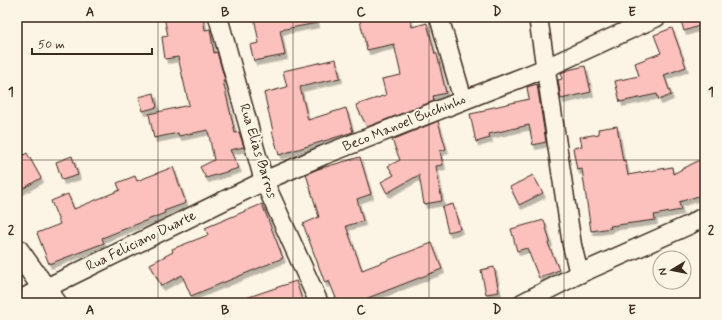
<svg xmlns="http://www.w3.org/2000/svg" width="722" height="320" viewBox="0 0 722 320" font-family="Mynerve,sans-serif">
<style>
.building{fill:#fcc0bd;stroke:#3b2a1e;filter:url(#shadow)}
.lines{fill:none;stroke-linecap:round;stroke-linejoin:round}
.street-casing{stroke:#3b2a1e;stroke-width:21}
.secondary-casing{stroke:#3b2a1e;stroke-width:25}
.street{stroke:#fcf5e5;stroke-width:18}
.secondary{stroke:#fcf5e5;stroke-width:22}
.grid{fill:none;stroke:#3b2a1e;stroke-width:1;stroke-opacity:0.55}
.labels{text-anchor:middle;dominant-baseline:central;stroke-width:4;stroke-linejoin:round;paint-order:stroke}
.street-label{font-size:14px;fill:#3b2a1e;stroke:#fcf5e5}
.neatline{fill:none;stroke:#3b2a1e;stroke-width:1.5}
.grid-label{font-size:13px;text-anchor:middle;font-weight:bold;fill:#3b2a1e}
</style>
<defs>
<filter id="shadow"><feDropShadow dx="2.5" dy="4.5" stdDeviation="0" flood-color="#0004"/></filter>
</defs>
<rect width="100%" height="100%" fill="#fcf5e5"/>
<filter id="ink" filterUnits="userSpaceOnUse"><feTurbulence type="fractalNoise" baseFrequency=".025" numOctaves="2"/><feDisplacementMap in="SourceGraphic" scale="8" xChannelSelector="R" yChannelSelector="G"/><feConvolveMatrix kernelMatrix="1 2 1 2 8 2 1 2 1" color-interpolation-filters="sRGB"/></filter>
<g filter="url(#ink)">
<!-- building -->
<g class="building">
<polygon points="164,17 203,17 205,30 210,29 214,53 217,52 225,80 223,81 235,133 239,132 244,147 230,150 239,168 206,178 200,167 214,160 208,130 179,136 178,133 154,138 149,114 189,105 178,57 165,59 162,37 168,36"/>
<polygon points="254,17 316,17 317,23 280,30 285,55 254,61 250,45 259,43"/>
<polygon points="359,17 410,17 412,27 427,23 435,54 437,54 446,93 433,96 434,101 367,127 356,105 386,95 382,79 401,75 394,44 367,50"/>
<polygon points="680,17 705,17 705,24 684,31"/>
<polygon points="672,28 686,67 664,75 671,95 659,100 657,94 620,102 615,81 639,76 635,63 661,53 654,35"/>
<polygon points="336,59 340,78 300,87 308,120 346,108 353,132 279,155 272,131 273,131 264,93 287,87 283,71"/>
<polygon points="585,66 591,92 561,99 558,80 562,79 561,73 568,70"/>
<polygon points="537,84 546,142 533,145 529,125 489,134 490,138 476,142 470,114 485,111 485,109 529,99 527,87"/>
<polygon points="154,93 157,107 143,111 139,97"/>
<polygon points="438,121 446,149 440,151 443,165 436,166 442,201 424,204 419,175 387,193 381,182 394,175 388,166 400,160 392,140"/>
<polygon points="617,126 623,161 625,160 628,175 672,167 673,174 705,157 705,194 679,202 681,210 654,215 655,220 610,226 611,228 591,231 582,169 577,170 573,148 582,146 580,137 599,134 598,129"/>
<polygon points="27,153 41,178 17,192 17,159"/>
<polygon points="72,156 78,175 62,180 56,162"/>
<polygon points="360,157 371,194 357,199 363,221 346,226 362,270 432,243 442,269 355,303 338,303 329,281 325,283 303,224 319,217 306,174 318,169"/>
<polygon points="173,167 186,203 164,211 165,213 102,238 104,243 49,264 37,233 60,224 51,201 68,194 74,209 120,190 117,183 135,176 137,181"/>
<polygon points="533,175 543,193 519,205 510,187"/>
<polygon points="262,204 283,258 191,296 182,275 161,286 150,264 173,252 172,249 208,235 205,228"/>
<polygon points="453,204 460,229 448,232 442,207"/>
<polygon points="544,220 550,242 548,243 559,270 539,278 527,248 517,251 511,229"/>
<polygon points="494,267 499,292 486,294 481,270"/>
<polygon points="296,281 303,303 238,303 237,301"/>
</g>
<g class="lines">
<!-- street casing -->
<g class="street-casing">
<g id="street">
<polyline points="218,17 264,181 319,303"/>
<polyline points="439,17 463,100"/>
<polyline points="538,17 572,245 579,274"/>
<polyline points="44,289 264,181 324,155 546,68 657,17"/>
<polyline points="522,303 579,274 689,225 705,216"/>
</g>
</g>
<!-- secondary casing -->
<g class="secondary-casing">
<g id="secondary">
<polyline points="17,250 55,303"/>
<polyline points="19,303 44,289"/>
</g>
</g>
<!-- street -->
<use href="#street" class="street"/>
<!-- secondary -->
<use href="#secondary" class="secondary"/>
</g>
</g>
<!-- grid -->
<path class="grid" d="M158,17V303M293,17V303M429,17V303M564,17V303M17,160H705"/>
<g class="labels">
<!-- street labels -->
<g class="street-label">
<text transform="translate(404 123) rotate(-22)">Beco Manoel Buchinho</text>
<text transform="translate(258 151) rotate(73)">Rua Elias Barros</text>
<text transform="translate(141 241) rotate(-26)">Rua Feliciano Duarte</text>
</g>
</g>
<!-- margin -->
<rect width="722" height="320" fill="none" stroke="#fcf5e5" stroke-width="44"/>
<!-- north arrow -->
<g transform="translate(672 270) rotate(260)"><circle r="19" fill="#fcf5e5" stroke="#afa495"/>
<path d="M0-3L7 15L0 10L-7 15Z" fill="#3b2a1e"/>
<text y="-6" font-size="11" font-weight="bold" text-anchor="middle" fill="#3b2a1e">N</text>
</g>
<!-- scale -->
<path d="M32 48v6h120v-6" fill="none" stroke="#3b2a1e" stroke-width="2"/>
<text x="38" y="48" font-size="12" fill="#3b2a1e" stroke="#fcf5e5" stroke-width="3" paint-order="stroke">50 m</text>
<rect x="22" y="22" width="678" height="276" class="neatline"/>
<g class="grid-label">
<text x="90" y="16">A</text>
<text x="225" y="16">B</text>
<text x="361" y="16">C</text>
<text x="497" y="16">D</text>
<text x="632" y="16">E</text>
<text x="11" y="96">1</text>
<text x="711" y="96">1</text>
<text x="11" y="234">2</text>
<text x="711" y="234">2</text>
<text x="90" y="314">A</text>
<text x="225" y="314">B</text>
<text x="361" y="314">C</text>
<text x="497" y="314">D</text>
<text x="632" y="314">E</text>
</g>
</svg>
